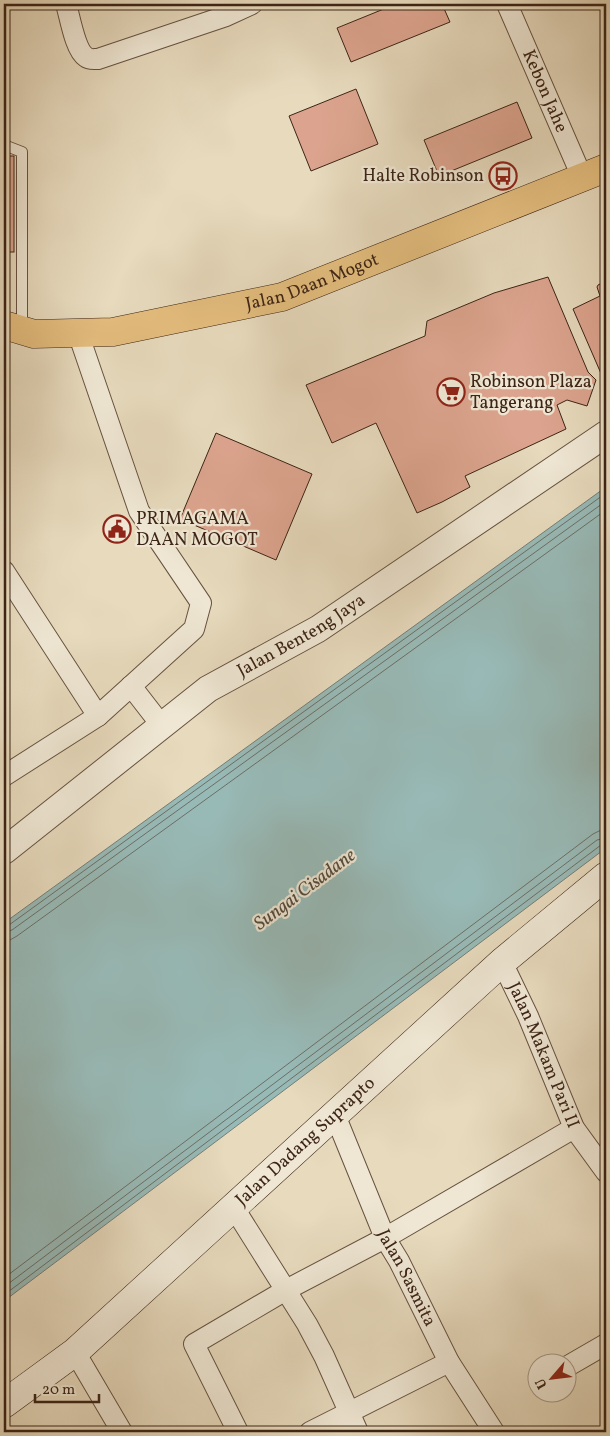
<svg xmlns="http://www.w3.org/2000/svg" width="610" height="1436" viewBox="0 0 610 1436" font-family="Vollkorn,serif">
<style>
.water{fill:#98bab7;stroke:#737e77}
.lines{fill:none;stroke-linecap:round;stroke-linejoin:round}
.shore{stroke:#6a6f66;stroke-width:1}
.building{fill:#dca48e;stroke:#3c2416}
.service-casing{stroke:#675240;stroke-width:12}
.minor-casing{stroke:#675240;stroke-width:22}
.tertiary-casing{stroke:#675240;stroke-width:28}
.secondary-casing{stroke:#3c2416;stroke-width:29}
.trunk-casing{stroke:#3c2416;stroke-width:29}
.service{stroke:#efe7d4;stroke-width:10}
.minor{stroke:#efe7d4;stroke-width:20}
.tertiary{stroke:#efe7d4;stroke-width:26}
.secondary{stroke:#efe7d4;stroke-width:28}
.trunk{stroke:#e4bd7e;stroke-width:28}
.labels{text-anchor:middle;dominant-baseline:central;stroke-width:4.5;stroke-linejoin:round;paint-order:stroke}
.street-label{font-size:18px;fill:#3c2416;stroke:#efe7d4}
.poi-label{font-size:18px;fill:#3c2416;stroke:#efe7d4;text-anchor:start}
.water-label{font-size:19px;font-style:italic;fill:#534a3e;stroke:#efe7d4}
</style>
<rect width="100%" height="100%" fill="#e7dabd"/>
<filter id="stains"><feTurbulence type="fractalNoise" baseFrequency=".004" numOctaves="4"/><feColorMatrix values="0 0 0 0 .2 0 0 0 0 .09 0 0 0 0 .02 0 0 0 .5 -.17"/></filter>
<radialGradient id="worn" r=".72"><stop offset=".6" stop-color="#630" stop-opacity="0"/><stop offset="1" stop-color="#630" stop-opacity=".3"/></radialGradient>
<!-- water -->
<polygon class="water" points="606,487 606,848 4,1301 4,923"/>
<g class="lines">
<!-- shore -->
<g class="shore">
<polyline points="4,926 9,925 606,493"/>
<polyline points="4,933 12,930 606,501"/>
<polyline points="4,940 10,940 17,936 606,510"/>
<polyline points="4,1278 593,834 599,831 606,830"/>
<polyline points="4,1287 597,840 606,838"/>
<polyline points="4,1295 601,845 606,844"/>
</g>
</g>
<!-- building -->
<g class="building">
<polygon points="396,4 442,4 450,22 351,62 337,28"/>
<polygon points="356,89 378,144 311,171 289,116"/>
<polygon points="517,102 532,138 439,176 424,140"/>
<rect x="4" y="156" width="10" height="96"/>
<polygon points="548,277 588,372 596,380 587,406 567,400 557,405 566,429 465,476 470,487 442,502 417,513 376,423 332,443 306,385 425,336 427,321 494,293"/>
<polygon points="606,281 606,385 573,309 600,296 597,287 598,285"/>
<polygon points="216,433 312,474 276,560 180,519"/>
</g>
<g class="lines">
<!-- service casing -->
<g class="service-casing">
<polyline id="service" points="4,145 22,152 22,329"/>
</g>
<!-- minor casing -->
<g class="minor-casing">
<g id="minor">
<path d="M66,4C70,17 75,50 86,57C90,60 93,59 98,59L226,16L252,4"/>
<path id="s1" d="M507,4L582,177"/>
<polyline points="4,571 98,716"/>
<polyline points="131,686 162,726"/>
<polyline points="4,776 98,716 194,629 201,603 139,511 78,333"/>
<path id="s2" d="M502,962L528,1016L574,1128L606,1172"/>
<path id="s3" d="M335,1115L385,1238L399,1261L449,1362L494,1432"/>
<polyline points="234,1208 307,1324 324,1356 358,1432"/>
<polyline points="75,1352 122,1432"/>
<polyline points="568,1366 606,1344"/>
<polyline points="238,1432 194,1344 286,1290 385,1238 574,1128"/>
<polyline points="310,1432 449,1362"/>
</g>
</g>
<!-- tertiary casing -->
<g class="tertiary-casing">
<g id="tertiary">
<path id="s4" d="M4,851L208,689L318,629L606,434"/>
</g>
</g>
<!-- secondary casing -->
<g class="secondary-casing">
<g id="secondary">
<path id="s5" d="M4,1404L75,1352L502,962L606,876"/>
</g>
</g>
<!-- trunk casing -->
<g class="trunk-casing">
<g id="trunk">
<path id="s6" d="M4,325L34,334L113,332L282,297L606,168"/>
</g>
</g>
<!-- service -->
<use href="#service" class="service"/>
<!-- minor -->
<use href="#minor" class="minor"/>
<!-- tertiary -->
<use href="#tertiary" class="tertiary"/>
<!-- secondary -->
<use href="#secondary" class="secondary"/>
<!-- trunk -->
<use href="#trunk" class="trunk"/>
</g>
<!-- icons -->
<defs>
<g id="bus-ring" transform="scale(1.4375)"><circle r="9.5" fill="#efe7d4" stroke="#8f2418" stroke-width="1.5"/><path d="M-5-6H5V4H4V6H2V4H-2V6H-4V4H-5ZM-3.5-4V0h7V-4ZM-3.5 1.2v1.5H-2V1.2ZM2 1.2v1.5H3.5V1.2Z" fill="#8f2418"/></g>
<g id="supermarket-ring" transform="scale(1.4375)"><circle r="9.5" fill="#efe7d4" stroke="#8f2418" stroke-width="1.5"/><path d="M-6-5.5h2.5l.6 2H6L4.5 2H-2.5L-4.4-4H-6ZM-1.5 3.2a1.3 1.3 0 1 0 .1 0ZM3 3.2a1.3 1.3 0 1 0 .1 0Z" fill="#8f2418"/></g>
<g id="civic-ring" transform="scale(1.4375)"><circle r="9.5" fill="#efe7d4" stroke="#8f2418" stroke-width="1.5"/><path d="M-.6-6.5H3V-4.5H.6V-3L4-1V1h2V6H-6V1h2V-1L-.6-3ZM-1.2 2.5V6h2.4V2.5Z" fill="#8f2418"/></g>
</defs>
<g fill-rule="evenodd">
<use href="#bus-ring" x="503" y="176"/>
<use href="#supermarket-ring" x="451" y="392"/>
<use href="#civic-ring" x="117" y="529"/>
</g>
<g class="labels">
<!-- street labels -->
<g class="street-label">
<text stroke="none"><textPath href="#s1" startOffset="95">Kebon Jahe</textPath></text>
<text stroke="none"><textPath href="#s6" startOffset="316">Jalan Daan Mogot</textPath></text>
<text stroke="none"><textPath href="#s4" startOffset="368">Jalan Benteng Jaya</textPath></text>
<text stroke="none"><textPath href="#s2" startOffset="102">Jalan Makam Pari II</textPath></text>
<text stroke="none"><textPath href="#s5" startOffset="400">Jalan Dadang Suprapto</textPath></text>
<text stroke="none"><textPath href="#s3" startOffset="178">Jalan Sasmita</textPath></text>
</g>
<!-- poi labels -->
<g class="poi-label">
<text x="484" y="176" text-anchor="end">Halte Robinson</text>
<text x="470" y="382">Robinson Plaza<tspan x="470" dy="21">Tangerang</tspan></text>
<text x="136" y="519">PRIMAGAMA<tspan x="136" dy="21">DAAN MOGOT</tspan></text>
</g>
<!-- water labels -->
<g class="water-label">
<text transform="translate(305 890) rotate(-37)">Sungai Cisadane</text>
</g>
</g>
<!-- margin -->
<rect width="610" height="1436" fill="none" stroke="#e7dabd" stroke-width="20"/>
<rect x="5" y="5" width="600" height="1426" fill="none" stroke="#3c2416" stroke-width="2.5"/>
<rect x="10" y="10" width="590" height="1416" fill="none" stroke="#3c2416"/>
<!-- north arrow -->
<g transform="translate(552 1378) rotate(242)"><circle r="24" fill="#efe7d4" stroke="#a79988"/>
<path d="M0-4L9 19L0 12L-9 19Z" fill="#8f2418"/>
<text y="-8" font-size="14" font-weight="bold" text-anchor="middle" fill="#3c2416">U</text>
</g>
<!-- scale -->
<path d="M35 1394v8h64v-8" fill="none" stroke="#3c2416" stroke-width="2.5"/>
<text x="42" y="1394" font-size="15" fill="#3c2416" stroke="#efe7d4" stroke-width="4" paint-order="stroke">20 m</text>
<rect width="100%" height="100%" filter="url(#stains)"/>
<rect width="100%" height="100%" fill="url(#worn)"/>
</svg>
